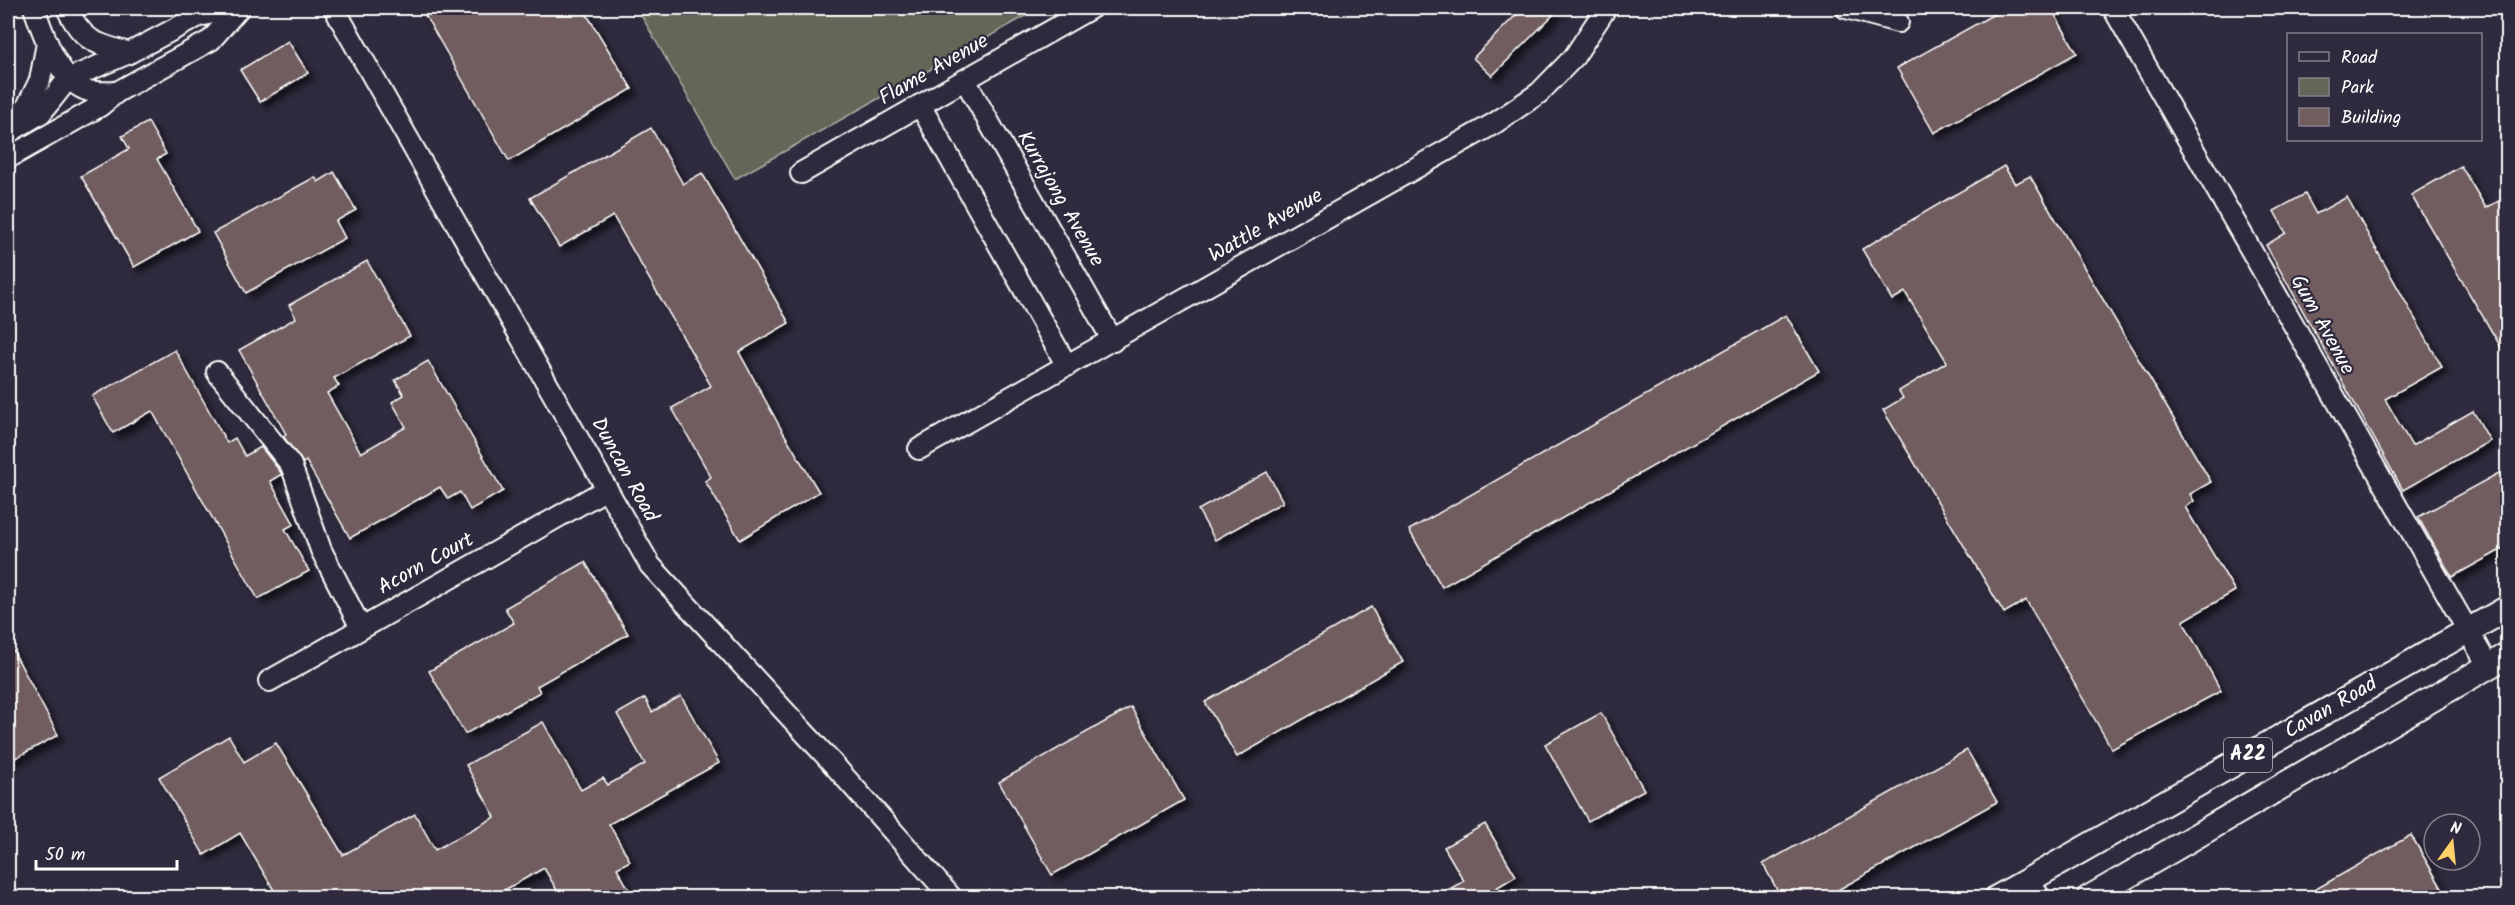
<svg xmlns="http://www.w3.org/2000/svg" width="2515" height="905" viewBox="0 0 2515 905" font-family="Kalam,sans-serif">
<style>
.green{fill:#656658;stroke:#b2b2ac;stroke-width:1.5}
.building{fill:#715d5e;stroke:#fff;stroke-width:1.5;filter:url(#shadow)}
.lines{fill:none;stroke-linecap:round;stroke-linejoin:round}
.minor-casing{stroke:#fff;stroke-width:24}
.major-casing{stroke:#fff;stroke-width:28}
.minor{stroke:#2f2a3d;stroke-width:20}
.major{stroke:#2f2a3d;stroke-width:24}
.labels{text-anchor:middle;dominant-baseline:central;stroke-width:4.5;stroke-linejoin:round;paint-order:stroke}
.shield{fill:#2f2a3d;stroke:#c1bfc5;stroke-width:1.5}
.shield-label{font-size:20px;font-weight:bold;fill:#fff}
.street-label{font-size:21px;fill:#fff;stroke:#2f2a3d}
</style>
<defs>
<filter id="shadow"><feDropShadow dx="5.5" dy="5.5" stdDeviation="3" flood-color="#0009"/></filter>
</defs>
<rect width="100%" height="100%" fill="#2f2a3d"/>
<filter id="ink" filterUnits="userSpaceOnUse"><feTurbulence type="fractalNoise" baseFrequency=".0167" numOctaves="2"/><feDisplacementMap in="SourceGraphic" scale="12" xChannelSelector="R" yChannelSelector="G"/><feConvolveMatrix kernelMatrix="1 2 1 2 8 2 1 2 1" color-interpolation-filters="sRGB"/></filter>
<g filter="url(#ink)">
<!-- green -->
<polygon class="green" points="637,8 1040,8 735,179"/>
<!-- building -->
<g class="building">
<polygon points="421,8 583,8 632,89 509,161"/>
<polygon points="1523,8 1560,8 1492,76 1473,58"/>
<polygon points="2005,8 2051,8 2077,53 1934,133 1897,68"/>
<polygon points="288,41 308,73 260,102 240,70"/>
<polygon points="148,122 166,154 157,159 198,231 134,267 81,176 129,149 122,136"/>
<polygon points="651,128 683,184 702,173 789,323 739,352 780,427 819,492 740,540 705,481 711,477 672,408 711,386 613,216 559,247 530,198"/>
<polygon points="2004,166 2015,184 2030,176 2211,482 2190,494 2194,501 2185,507 2235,591 2183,621 2221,691 2112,749 2026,600 2004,613 1883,410 1903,398 1899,391 1947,362 1905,292 1892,300 1862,249"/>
<polygon points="2461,166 2486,208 2508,196 2508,359 2411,195"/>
<polygon points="334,172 356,210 336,221 345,238 246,293 213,233 315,177 318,182"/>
<polygon points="2305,194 2316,214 2347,197 2442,367 2385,399 2412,446 2473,411 2490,441 2403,490 2266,245 2286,233 2274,211"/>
<polygon points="367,261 410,336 334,378 339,386 327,393 361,453 406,427 392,402 404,395 395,380 428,361 503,491 470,510 460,492 448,499 440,487 350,538 306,461 303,463 283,436 286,434 239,350 296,318 289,305"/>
<polygon points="1786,315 1819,371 1442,587 1409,530"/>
<polygon points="175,350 227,443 235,438 245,456 261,447 282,474 270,481 294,524 285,529 309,571 258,599 152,411 113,433 92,396"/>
<polygon points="2508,468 2508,546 2452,577 2418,517"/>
<polygon points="1267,472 1283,502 1215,540 1198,510"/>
<polygon points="585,562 628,634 537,686 540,692 465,734 429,671 514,623 505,608"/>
<polygon points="1371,607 1403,662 1237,757 1205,702"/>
<polygon points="8,641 58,735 8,762"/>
<polygon points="681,696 719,763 609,824 630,861 617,868 633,897 561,897 544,868 492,897 278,897 240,833 204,855 159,777 229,736 244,762 276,743 343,855 415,814 435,850 495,817 466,765 543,722 581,790 603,778 608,785 645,764 617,714 645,698 652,712"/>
<polygon points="1131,707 1184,800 1052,875 999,782"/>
<polygon points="1601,713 1644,790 1588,821 1545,744"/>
<polygon points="1967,750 1997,802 1825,897 1781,897 1763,864"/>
<polygon points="1485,824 1516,876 1496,888 1502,897 1435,897 1464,881 1444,847"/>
<polygon points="2411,835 2447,897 2302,897"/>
</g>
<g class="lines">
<!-- minor casing -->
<g class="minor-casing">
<g id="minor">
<path d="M34,8C44,35 58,82 89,91C98,93 108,92 117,92"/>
<path d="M67,8C82,41 95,44 129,53"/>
<polyline points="334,8 650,565 826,756 952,898"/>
<polyline points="1846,8 1898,22"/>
<polyline points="2113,8 2488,666"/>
<polyline points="965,80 1113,341"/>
<polyline points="920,105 1067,366"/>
<polyline points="17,127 40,80 47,43"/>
<polyline points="8,133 41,113 68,79 129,53 199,16 236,8"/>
<polyline points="8,158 100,106 117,92 211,40 239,8"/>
<polyline points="801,173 1091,8"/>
<polyline points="217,372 291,465 321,550 361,628"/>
<polyline points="919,449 1495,123 1539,93 1574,57 1606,8"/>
<polyline points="269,681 607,489"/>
<polyline points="2029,879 2040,898"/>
</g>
</g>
<!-- major casing -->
<g class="major-casing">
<g id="major">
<polyline points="1997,898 2508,608"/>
<polyline points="2089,898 2508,655"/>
</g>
</g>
<!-- minor -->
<use href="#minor" class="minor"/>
<!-- major -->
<use href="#major" class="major"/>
</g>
</g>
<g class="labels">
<!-- shield labels -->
<rect class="shield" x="2224" y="738" width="48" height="34" rx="4.5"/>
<g class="shield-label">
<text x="2248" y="755">A22</text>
</g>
<!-- street labels -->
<g class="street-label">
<text transform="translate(934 70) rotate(-30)">Flame Avenue</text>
<text transform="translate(1060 199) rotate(60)">Kurrajong Avenue</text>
<text transform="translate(1266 226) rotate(-30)">Wattle Avenue</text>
<text transform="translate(2322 325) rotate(61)">Gum Avenue</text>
<text transform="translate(624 470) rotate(61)">Duncan Road</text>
<text transform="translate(426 564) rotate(-29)">Acorn Court</text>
<text transform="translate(2331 708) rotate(-30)">Cavan Road</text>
</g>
</g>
<!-- margin -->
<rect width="2515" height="905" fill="none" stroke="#2f2a3d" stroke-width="30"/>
<rect x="15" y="15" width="2485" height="875" fill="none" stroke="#fff" stroke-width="2" filter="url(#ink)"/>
<!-- legend -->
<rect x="2287" y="33" width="195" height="108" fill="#2f2a3d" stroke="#827f8b" stroke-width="1.5"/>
<rect x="2299" y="52" width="30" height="9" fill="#2f2a3d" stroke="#827f8b" stroke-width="1.5"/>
<text x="2341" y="63" font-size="18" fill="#ffffff">Road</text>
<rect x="2299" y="78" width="30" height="18" fill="#656658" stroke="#827f8b" stroke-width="1.5"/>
<text x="2341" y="93" font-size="18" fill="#ffffff">Park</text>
<rect x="2299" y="108" width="30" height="18" fill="#715d5e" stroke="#827f8b" stroke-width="1.5"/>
<text x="2341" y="123" font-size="18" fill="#ffffff">Building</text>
<!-- north arrow -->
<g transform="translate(2452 842) rotate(15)"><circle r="28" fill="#2f2a3d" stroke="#827f8b" stroke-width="1.5"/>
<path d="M0-4.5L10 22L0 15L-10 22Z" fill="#ffd166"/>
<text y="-9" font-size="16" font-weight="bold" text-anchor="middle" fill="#ffffff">N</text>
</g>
<!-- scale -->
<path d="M36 860v9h141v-9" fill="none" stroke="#ffffff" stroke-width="3"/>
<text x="45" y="860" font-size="18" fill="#ffffff" stroke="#2f2a3d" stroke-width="4.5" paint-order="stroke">50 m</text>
</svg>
